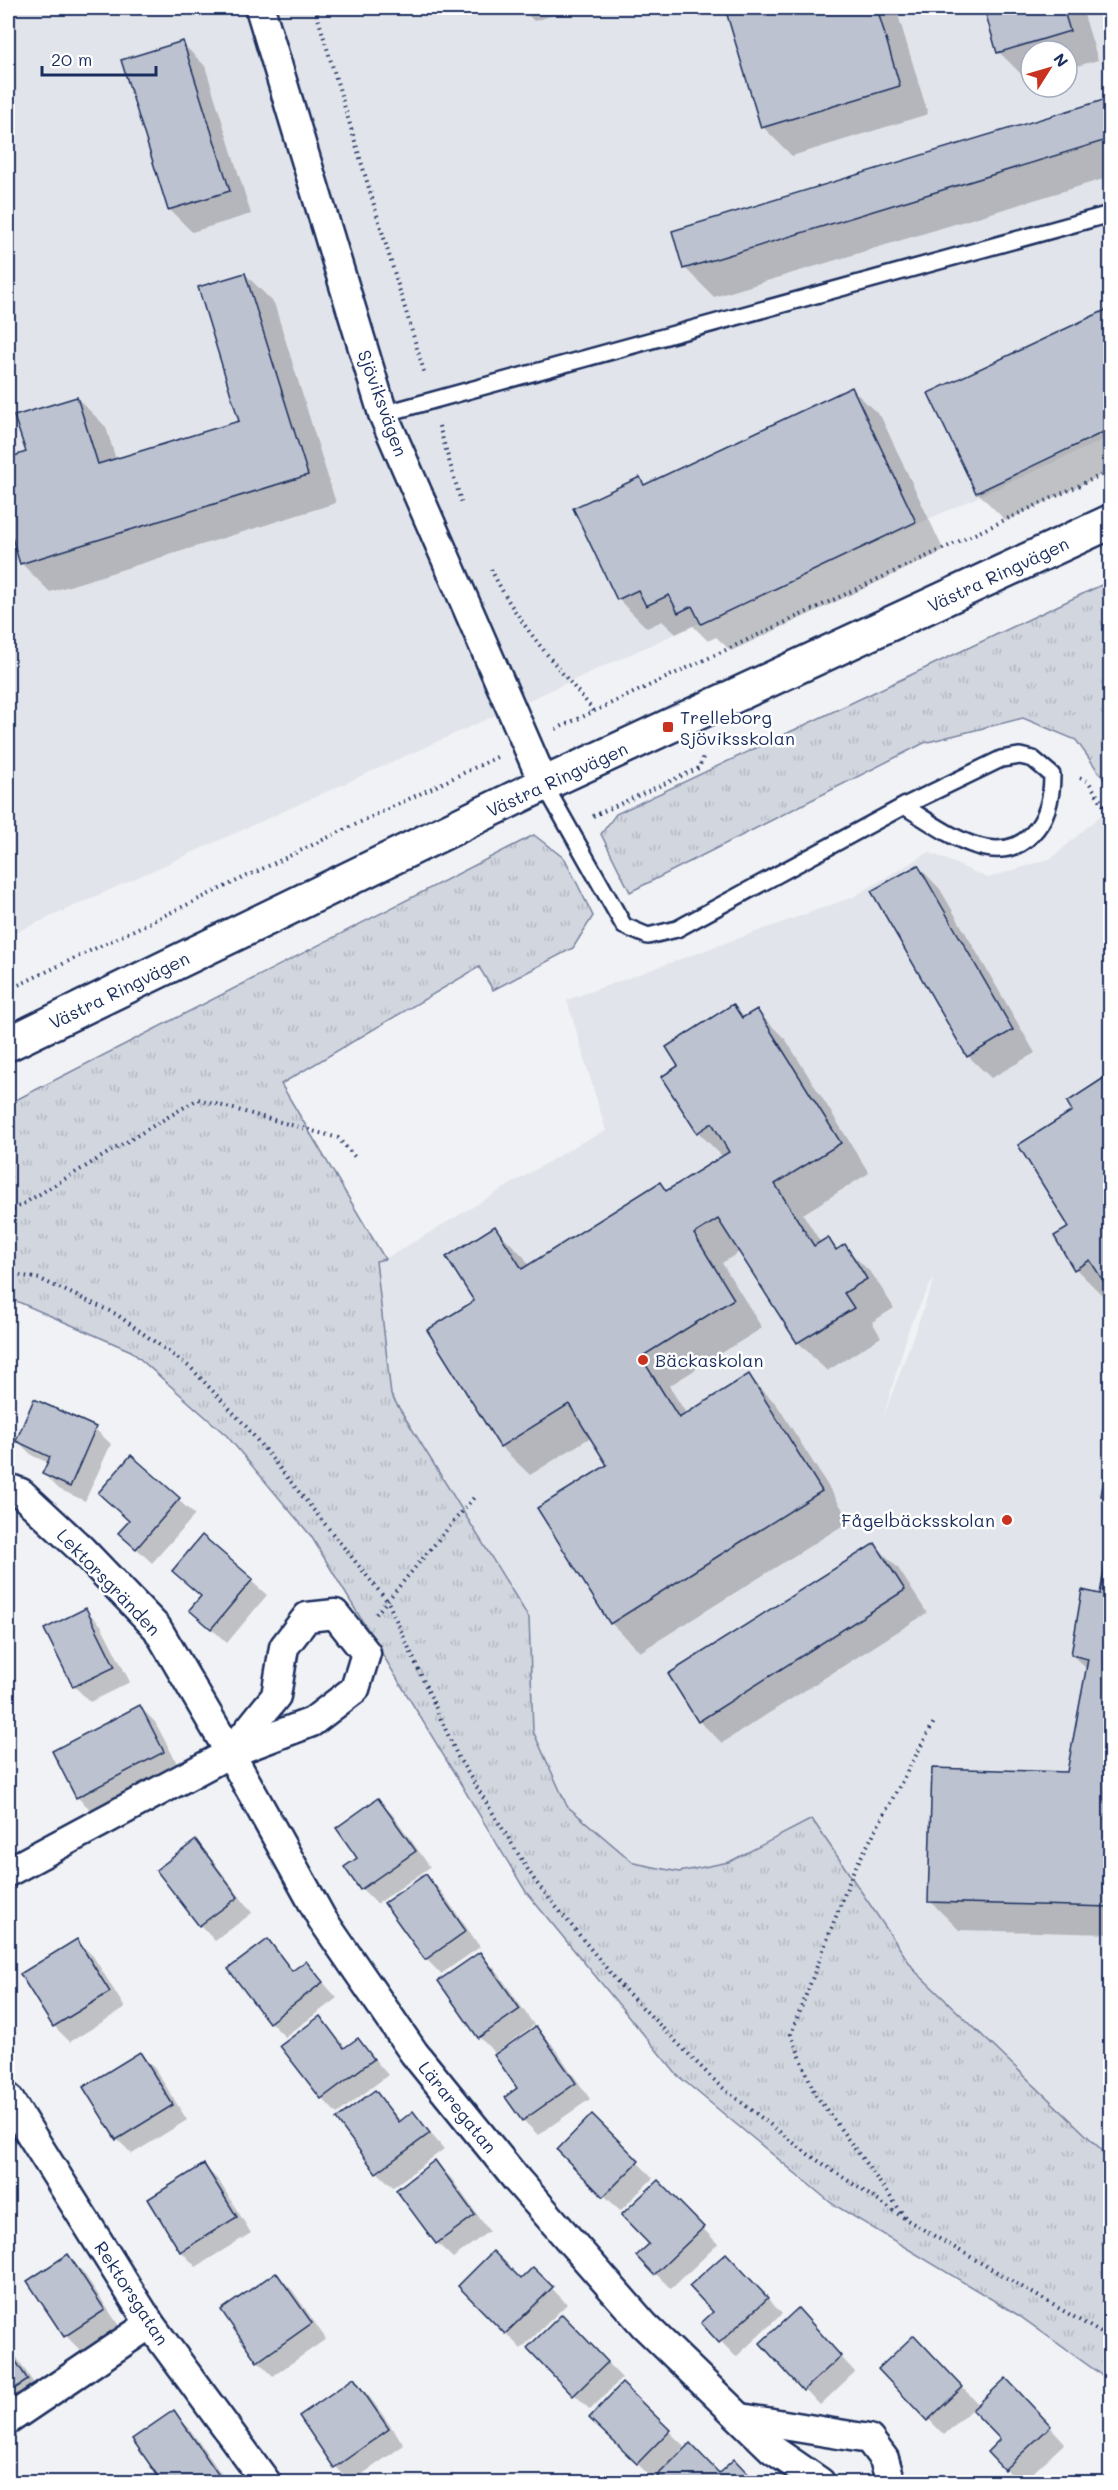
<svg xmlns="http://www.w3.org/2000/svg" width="1118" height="2490" viewBox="0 0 1118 2490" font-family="Mali,sans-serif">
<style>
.built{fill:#e1e4ea;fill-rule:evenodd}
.grass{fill:url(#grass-tufts);stroke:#76829e;stroke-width:1.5}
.shadow{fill:#0003}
.building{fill:#bcc2d0;stroke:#1b2f5e;stroke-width:1.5}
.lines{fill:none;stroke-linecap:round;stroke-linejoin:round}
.lane-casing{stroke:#1b2f5e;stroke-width:20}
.street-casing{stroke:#1b2f5e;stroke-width:33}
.secondary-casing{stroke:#1b2f5e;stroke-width:38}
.path{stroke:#1b2f5e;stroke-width:4;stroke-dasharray:1.5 4.5;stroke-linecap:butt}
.lane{stroke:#fff;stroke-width:15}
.street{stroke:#fff;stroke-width:28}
.secondary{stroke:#fff;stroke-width:33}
.poi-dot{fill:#c8321e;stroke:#fff;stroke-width:2}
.labels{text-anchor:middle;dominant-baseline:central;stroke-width:5;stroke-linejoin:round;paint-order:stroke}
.street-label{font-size:18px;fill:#1b2f5e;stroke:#fff}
.poi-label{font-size:18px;fill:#1b2f5e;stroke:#fff;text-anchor:start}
</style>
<defs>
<pattern id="grass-tufts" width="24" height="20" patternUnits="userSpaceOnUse" patternTransform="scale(1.5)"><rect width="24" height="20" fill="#d2d6df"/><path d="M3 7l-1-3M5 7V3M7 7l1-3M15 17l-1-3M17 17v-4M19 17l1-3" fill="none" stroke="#b4b8c2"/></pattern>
</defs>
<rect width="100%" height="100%" fill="#f1f2f5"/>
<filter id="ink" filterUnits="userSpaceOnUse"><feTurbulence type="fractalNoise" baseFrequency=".0167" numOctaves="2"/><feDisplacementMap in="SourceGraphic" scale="12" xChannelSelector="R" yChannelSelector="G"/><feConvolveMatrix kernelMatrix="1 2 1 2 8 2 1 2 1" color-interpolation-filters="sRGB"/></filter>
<g filter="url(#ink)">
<!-- built -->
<g class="built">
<path d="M8,8H1110V437L8,936ZM1031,51H1067V87H1031Z"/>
<path d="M1110,807V2158L915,1971L812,1819L729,1862L679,1872L634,1863L567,1806L533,1731L529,1617L391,1395L376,1261L385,1259L582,1142L606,1131L567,1000L853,897L929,852L988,878L1052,858ZM933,1279L934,1280L883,1418L910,1325Z"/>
</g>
<!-- grass -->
<g class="grass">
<polygon points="1110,581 1110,788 1076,740 1023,718 924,743 630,892 601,834 616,814"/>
<polygon points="534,835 565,859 593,916 573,948 493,990 479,967 281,1084 385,1259 376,1261 391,1395 529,1618 533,1731 567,1806 634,1863 679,1872 729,1862 812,1819 915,1971 1110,2158 1110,2381 1018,2315 831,2203 677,2075 526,1892 311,1536 227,1436 131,1351 14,1300 8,1299 8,1104"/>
</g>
<!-- shadow -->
<g class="shadow">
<polygon points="521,8 578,8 534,21"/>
<polygon points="727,8 896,8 928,114 792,156 763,127"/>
<polygon points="985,8 1082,8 1098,60 1067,69 1067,51 1031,51 1031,80 1028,81 999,52"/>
<polygon points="182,43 205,66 251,214 192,232 169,209"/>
<polygon points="1110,100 1110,177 714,297 685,268 674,232"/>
<polygon points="245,274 274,303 336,503 50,592 21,563 8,520 8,459 27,453 77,398 106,427 116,460 241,422"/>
<polygon points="1110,309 1110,471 1006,521 977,492 930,394"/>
<polygon points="852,389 881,417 944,551 731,651 716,637 708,641 693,626 676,634 662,621 647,628 618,599 640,479 646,486"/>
<polygon points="918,866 940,889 1035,1053 991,1078 968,1056"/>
<polygon points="733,1006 745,1018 757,1011 786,1040 869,1173 803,1214 821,1243 828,1239 839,1250 844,1246 873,1275 894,1308 872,1322 881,1337 827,1371 798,1342 741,1251 722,1263 762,1328 669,1386 687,1415 749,1376 777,1405 850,1521 640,1652 611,1623 609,1466 591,1437 530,1475 501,1447 429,1331 476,1301 495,1228 524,1257 529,1266 659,1184 667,1192 723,1157 698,1132 680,1067"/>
<polygon points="1110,1076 1110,1294 1104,1297 1076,1269 1071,1227 1074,1111 1069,1102"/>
<polygon points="8,1392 10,1394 8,1408"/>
<polygon points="35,1401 95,1429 111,1444 85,1501 59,1489 44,1474 49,1463 33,1456 17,1441"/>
<polygon points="1110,1454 1110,1503 1103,1496"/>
<polygon points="131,1457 195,1515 152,1563 120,1533 130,1521 100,1493"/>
<polygon points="202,1537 267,1595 227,1643 191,1610 202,1597 174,1571"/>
<polygon points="1110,1543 1110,1934 959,1930 930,1901 1069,1773 1088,1670 1072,1655 1101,1595"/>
<polygon points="875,1545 898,1568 927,1613 722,1743 699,1721"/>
<polygon points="86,1610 101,1625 130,1682 90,1702 75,1687 46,1629"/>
<polygon points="140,1707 155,1722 179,1767 93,1812 77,1797"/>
<polygon points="378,1800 393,1815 430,1867 377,1904 362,1889 346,1867 359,1858"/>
<polygon points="196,1842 211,1858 252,1913 215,1941 200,1925 159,1870"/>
<polygon points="426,1876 441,1891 480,1947 441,1974 426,1959"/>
<polygon points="77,1941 93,1956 125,2008 70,2042 54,2026"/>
<polygon points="268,1941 294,1972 306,1963 337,1998 285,2037 270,2022"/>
<polygon points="480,1954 495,1969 534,2025 495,2053 479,2037 440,1981"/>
<polygon points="319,2018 346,2048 358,2040 388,2075 337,2114 322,2098"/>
<polygon points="535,2028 551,2043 590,2099 538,2135 523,2120 519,2088"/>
<polygon points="140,2053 155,2069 187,2120 132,2154 117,2139"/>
<polygon points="375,2092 402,2122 413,2113 444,2149 393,2187 377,2172 338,2119"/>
<polygon points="592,2116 653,2178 620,2211 559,2150"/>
<polygon points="435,2162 451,2178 489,2231 453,2258 437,2243"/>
<polygon points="204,2166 219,2181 251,2233 196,2267 181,2251"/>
<polygon points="658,2182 718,2244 671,2289 638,2256 651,2244"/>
<polygon points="68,2256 83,2272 119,2326 81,2351 66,2336 29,2282"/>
<polygon points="533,2269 567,2304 521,2349 460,2286 521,2281"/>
<polygon points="741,2270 782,2314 736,2357 703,2323 715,2312"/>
<polygon points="276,2274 292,2290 326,2339 273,2376 258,2361"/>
<polygon points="562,2317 622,2378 590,2410 529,2348"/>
<polygon points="813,2326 855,2372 820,2405 762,2343"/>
<polygon points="8,2344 42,2396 8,2416"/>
<polygon points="929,2352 979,2405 1022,2396 1065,2443 1023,2482 1019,2482 989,2452 1002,2440 973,2408 944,2435 880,2369"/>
<polygon points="354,2380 369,2396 404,2445 351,2482 336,2467"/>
<polygon points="622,2386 684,2446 679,2452 681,2454 720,2475 734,2461 755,2482 666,2482 658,2474 653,2479 591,2418"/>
<polygon points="173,2412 189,2428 227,2482 164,2482 134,2439"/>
<polygon points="445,2476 451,2482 435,2482"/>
</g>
<!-- building -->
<g class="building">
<polygon points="725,8 877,8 900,86 761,128"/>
<polygon points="984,8 1063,8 1070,31 997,53"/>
<polygon points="183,41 230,191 168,210 121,60"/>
<polygon points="1110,98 1110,139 683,269 672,231"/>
<polygon points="245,273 308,475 20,564 8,525 8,458 26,452 14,416 77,397 98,464 239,421 198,287"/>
<polygon points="1110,308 1110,429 976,493 928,393"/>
<polygon points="852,387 916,522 701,624 692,606 678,613 669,595 646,606 638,590 617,600 573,508 640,477 644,485"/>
<polygon points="918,865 1013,1030 967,1057 871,891"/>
<polygon points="733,1004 742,1018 757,1009 841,1143 775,1184 814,1246 828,1237 836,1250 845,1244 867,1279 844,1293 854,1308 797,1343 718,1219 694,1234 734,1299 641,1357 679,1418 749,1374 822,1491 610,1624 537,1508 607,1465 569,1404 500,1447 427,1330 474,1301 446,1257 495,1226 522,1269 660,1182 666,1191 729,1152 712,1123 697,1133 661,1077 678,1066 666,1047"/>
<polygon points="1110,1074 1110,1292 1090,1260 1074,1270 1054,1236 1069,1227 1018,1145 1072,1111 1067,1102"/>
<polygon points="34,1399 96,1427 70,1487 42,1474 50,1457 16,1441"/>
<polygon points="1110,1446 1110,1498 1101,1496"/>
<polygon points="131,1455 180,1498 136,1549 118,1533 129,1521 98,1493"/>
<polygon points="202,1535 253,1579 211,1629 189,1610 201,1596 172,1571"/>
<polygon points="1110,1535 1110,1907 928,1902 932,1768 1067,1772 1088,1659 1071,1655 1082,1590 1100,1594"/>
<polygon points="875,1543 905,1590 698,1722 668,1674"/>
<polygon points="86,1608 115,1667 73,1687 44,1629"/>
<polygon points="140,1705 164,1752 76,1798 52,1751"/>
<polygon points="378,1798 416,1851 360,1890 344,1867 357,1858 336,1828"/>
<polygon points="196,1840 238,1897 199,1926 156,1870"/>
<polygon points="426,1874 466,1931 425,1960 384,1903"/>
<polygon points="77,1939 110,1992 53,2027 20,1974"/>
<polygon points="268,1939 292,1971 306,1961 323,1982 269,2023 228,1969"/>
<polygon points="480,1952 520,2009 478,2038 438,1981"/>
<polygon points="320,2016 344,2048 358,2038 374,2059 321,2099 280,2046"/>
<polygon points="536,2026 576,2083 522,2121 505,2097 517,2088 494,2055"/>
<polygon points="140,2052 173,2105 116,2140 83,2087"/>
<polygon points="375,2090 399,2122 413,2111 430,2133 376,2173 336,2119"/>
<polygon points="592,2114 639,2161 603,2197 557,2150"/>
<polygon points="435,2160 475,2215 436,2244 396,2190"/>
<polygon points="204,2164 237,2217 180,2252 148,2199"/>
<polygon points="658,2180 704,2227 654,2275 636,2256 649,2244 621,2215"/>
<polygon points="493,2251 521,2279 533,2267 553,2287 505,2334 458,2286"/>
<polygon points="726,2253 768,2298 719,2343 701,2323 713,2312 689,2286"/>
<polygon points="68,2254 105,2310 64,2337 27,2281"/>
<polygon points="276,2272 312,2323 257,2362 221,2310"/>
<polygon points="798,2308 841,2356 803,2391 760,2343"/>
<polygon points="562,2314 608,2362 573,2396 527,2348"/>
<polygon points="914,2335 963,2387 927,2421 878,2369"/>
<polygon points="8,2349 28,2380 8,2393"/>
<polygon points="354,2378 389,2429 334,2468 299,2416"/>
<polygon points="1006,2378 1051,2426 1004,2470 987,2452 1000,2439 972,2410"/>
<polygon points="622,2383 670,2430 637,2464 589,2418"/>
<polygon points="174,2410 220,2477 213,2482 162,2482 132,2439"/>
<polygon points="690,2443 719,2473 734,2459 754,2480 751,2482 664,2482 657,2476"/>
</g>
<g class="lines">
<!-- lane casing -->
<g class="lane-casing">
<g id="lane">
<polyline points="383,414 1110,214"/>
<path d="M544,784L624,926L648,936L677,929L904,806L1001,759L1020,756L1033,759L1052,775C1052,797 1048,818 1032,834C995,873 939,827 904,806"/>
</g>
</g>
<!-- street casing -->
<g class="street-casing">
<g id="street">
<polyline points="260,8 383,414 544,784"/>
<polyline points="8,1488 21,1493 81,1549 157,1628 230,1753 322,1919 414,2053 517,2180 644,2325 772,2449 820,2482"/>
<polyline points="8,1872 230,1753 312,1722 355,1689 366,1653 335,1614 307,1617 284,1647 276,1696 230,1753"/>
<polyline points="8,2098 150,2324 266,2482"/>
<polyline points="741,2418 869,2439 884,2459 889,2476 886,2482"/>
<polyline points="8,2420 150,2324"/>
</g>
</g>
<!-- secondary casing -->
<g class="secondary-casing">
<polyline id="secondary" points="8,1044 544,784 1110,522"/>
</g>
<!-- path -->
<g class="path">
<polyline points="315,8 425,375"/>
<polyline points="439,426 462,505"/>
<path d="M491,569C516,622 557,666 594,711"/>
<polyline points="556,729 1110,471"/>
<polyline points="1080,778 1088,781 1110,815"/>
<polyline points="593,816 699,768 703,757"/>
<polyline points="8,990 497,757"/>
<polyline points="8,1213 198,1099 338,1138 355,1157"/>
<polyline points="8,1273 40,1279 116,1314 191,1368 244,1424 388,1602 458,1757 535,1881 621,1986 718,2084 808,2154 907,2220 1110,2338"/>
<polyline points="376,1614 476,1495"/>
<polyline points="905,2217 815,2094 791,2034 853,1872 934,1722"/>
</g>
<!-- lane -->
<use href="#lane" class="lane"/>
<!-- street -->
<use href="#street" class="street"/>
<!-- secondary -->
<use href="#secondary" class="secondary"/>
</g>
</g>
<!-- markers -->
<g class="poi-dot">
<rect x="662" y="721" width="12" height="12" rx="3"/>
<circle cx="643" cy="1360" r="6"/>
<circle cx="1007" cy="1520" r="6"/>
</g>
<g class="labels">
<!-- street labels -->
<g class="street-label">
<text transform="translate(383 403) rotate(70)">Sjöviksvägen</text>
<text transform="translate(998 574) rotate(-25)">Västra Ringvägen</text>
<text transform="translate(557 779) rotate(-25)">Västra Ringvägen</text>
<text transform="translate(119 990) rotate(-26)">Västra Ringvägen</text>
<text transform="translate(109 1582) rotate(46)">Lektorsgränden</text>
<text transform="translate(458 2107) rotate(51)">Läraregatan</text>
<text transform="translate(132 2293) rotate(57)">Rektorsgatan</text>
</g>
<!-- poi labels -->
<g class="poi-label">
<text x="680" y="717">Trelleborg<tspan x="680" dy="21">Sjöviksskolan</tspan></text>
<text x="655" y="1360">Bäckaskolan</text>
<text x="995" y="1520" text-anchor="end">Fågelbäcksskolan</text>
</g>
</g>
<!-- margin -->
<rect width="1118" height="2490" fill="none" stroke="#fff" stroke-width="30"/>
<rect x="15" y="15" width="1088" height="2460" fill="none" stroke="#1b2f5e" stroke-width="2" filter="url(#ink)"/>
<!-- north arrow -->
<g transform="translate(1049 69) rotate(53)"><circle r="28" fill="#ffffff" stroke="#a4acbf" stroke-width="1.5"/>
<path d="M0-4.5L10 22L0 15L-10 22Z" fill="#c8321e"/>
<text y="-9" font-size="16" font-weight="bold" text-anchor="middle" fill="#1b2f5e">N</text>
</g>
<!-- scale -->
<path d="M42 66v9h114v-9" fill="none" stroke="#1b2f5e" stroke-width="3"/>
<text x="51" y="66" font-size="18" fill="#1b2f5e" stroke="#ffffff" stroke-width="4.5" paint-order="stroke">20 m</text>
</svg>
